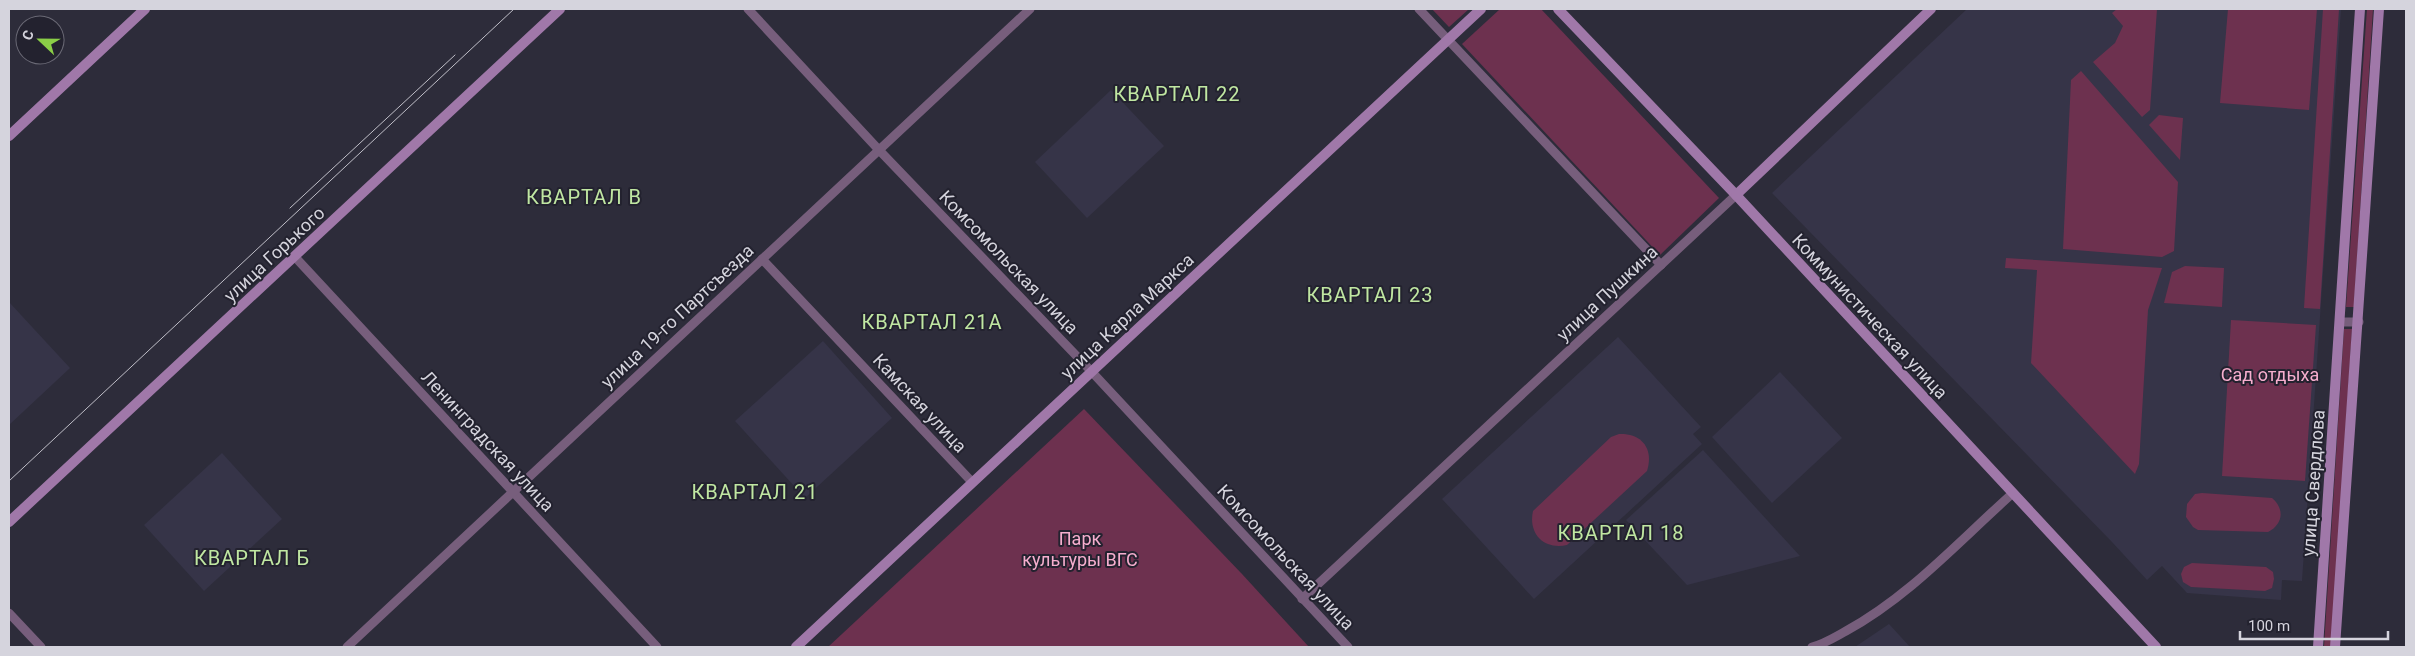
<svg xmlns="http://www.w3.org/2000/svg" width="2415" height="656" viewBox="0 0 2415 656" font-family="Roboto,sans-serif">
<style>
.built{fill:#363448}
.green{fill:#6d314f}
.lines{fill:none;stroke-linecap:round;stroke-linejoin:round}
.street{stroke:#775e7c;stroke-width:9}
.secondary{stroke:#a078a9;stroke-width:10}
.tram{stroke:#bfbec7;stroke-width:1}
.labels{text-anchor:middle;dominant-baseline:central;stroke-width:4;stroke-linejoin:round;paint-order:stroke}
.street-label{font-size:18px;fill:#d5d4dd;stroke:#23222f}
.park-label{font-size:18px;fill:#f6aece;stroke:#23222f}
.quarter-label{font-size:20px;letter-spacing:1px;fill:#c0e7a2;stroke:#23222f}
</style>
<rect width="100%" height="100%" fill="#2d2c3a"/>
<!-- built -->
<g class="built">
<polygon points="1967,9 2341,9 2302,581 2282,580 2281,600 2187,593 2162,566 2147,580 2112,542 1772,193"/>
<polygon points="1111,90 1164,146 1087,218 1035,162"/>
<polygon points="9,302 70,368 9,425"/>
<polygon points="1618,337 1701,427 1693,434 1702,444 1534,599 1442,499"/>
<polygon points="823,341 892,418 805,498 735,421"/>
<polygon points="1780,372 1842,438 1772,503 1712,437"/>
<polygon points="1703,450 1800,556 1687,585 1626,520"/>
<polygon points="222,453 282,519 204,591 144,525"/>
<polygon points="1889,624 1910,647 1855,647"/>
</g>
<!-- green -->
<g class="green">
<polygon points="1432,9 1469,9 1449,27"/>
<polygon points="1500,9 1541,9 1719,198 1660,255 1462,44"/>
<polygon points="2117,9 2157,9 2150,110 2142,117 2093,62 2115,43 2123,26 2112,13"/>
<polygon points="2228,9 2317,9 2309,110 2220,103"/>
<polygon points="2323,9 2339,9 2320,309 2304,308"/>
<polygon points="2367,9 2373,9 2354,307 2346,307"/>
<polygon points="2081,71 2178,182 2174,251 2162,257 2063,249 2071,80"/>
<polygon points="2159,115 2183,118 2180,160 2149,125"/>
<polygon points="2006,258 2162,268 2148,310 2139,464 2135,474 2031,363 2037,270 2005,268"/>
<polygon points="2185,266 2224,268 2222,307 2164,303 2172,272"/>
<polygon points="2231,320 2316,325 2305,481 2222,476"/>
<polygon points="2344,329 2352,329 2332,647 2324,647"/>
<polygon points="1084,409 1242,574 1309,647 828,647"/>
<path d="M1619,434C1642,433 1654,449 1647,471L1567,545C1544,550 1528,534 1533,511L1611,437Z"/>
<path d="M2202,493L2272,498C2285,509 2283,524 2268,532L2198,530L2193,527L2186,517L2187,504L2195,494Z"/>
<polygon points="2192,563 2266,567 2273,572 2274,579 2272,588 2265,591 2191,587 2183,582 2181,574 2184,567"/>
</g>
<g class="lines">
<!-- street -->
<g class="street">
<polyline points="748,9 879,150 1091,371 1348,647"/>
<polyline points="1419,9 1661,265"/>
<polyline points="295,257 657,647"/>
<polyline points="762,259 972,482"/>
<polyline points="2340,322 2359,322"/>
<polyline points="1302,599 1736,195"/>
<polyline points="9,613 41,647"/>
<polyline points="347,647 1030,9"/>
<path d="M1812,647C1824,644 1835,637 1846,631C1910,596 1959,541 2013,493"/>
</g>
<!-- secondary -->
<g class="secondary">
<polyline points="1558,9 1736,195 2156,647"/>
<polyline points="9,136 145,9"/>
<polyline points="1736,195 1931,9"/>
<polyline points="9,522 560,9"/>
<polyline points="796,647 1481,9"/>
<polyline points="2318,647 2360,9"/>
<polyline points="2335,647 2379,9"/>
</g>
<!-- tram -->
<g class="tram">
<polyline points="290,208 455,55"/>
<polyline points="9,481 514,9"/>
</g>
</g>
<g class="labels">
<!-- street labels -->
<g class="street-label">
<text transform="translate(274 254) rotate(-43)">улица Горького</text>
<text transform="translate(1009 262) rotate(46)">Комсомольская улица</text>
<text transform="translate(1607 293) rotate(-43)">улица Пушкина</text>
<text transform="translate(677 316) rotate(-43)">улица 19-го Партсъезда</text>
<text transform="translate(1127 316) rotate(-43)">улица Карла Маркса</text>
<text transform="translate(1870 316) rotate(47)">Коммунистическая улица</text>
<text transform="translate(920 403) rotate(47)">Камская улица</text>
<text transform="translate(488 441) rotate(47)">Ленинградская улица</text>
<text transform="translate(2313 483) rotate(-86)">улица Свердлова</text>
<text transform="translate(1286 557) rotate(47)">Комсомольская улица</text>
</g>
<!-- park labels -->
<g class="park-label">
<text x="2270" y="374">Сад отдыха</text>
<text x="1080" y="538">Парк<tspan x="1080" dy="21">культуры ВГС</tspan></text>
</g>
<!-- quarter labels -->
<g class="quarter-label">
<text x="1177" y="94">КВАРТАЛ 22</text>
<text x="584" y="197">КВАРТАЛ В</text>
<text x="1370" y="295">КВАРТАЛ 23</text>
<text x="932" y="322">КВАРТАЛ 21А</text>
<text x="755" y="492">КВАРТАЛ 21</text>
<text x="1621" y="533">КВАРТАЛ 18</text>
<text x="252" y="558">КВАРТАЛ Б</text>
</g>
</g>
<!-- border -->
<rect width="2415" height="656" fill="none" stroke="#d5d4dd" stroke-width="20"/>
<!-- north arrow -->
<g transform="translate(40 40) rotate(292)"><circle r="24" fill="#23222f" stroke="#6a6975"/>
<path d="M0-4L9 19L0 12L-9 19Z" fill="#8ace47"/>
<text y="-8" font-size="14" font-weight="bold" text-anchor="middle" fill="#d5d4dd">С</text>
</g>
<!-- scale -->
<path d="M2240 631v8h148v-8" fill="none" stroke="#d5d4dd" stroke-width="2.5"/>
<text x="2248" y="631" font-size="15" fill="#d5d4dd" stroke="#23222f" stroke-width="4" paint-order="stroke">100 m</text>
</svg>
